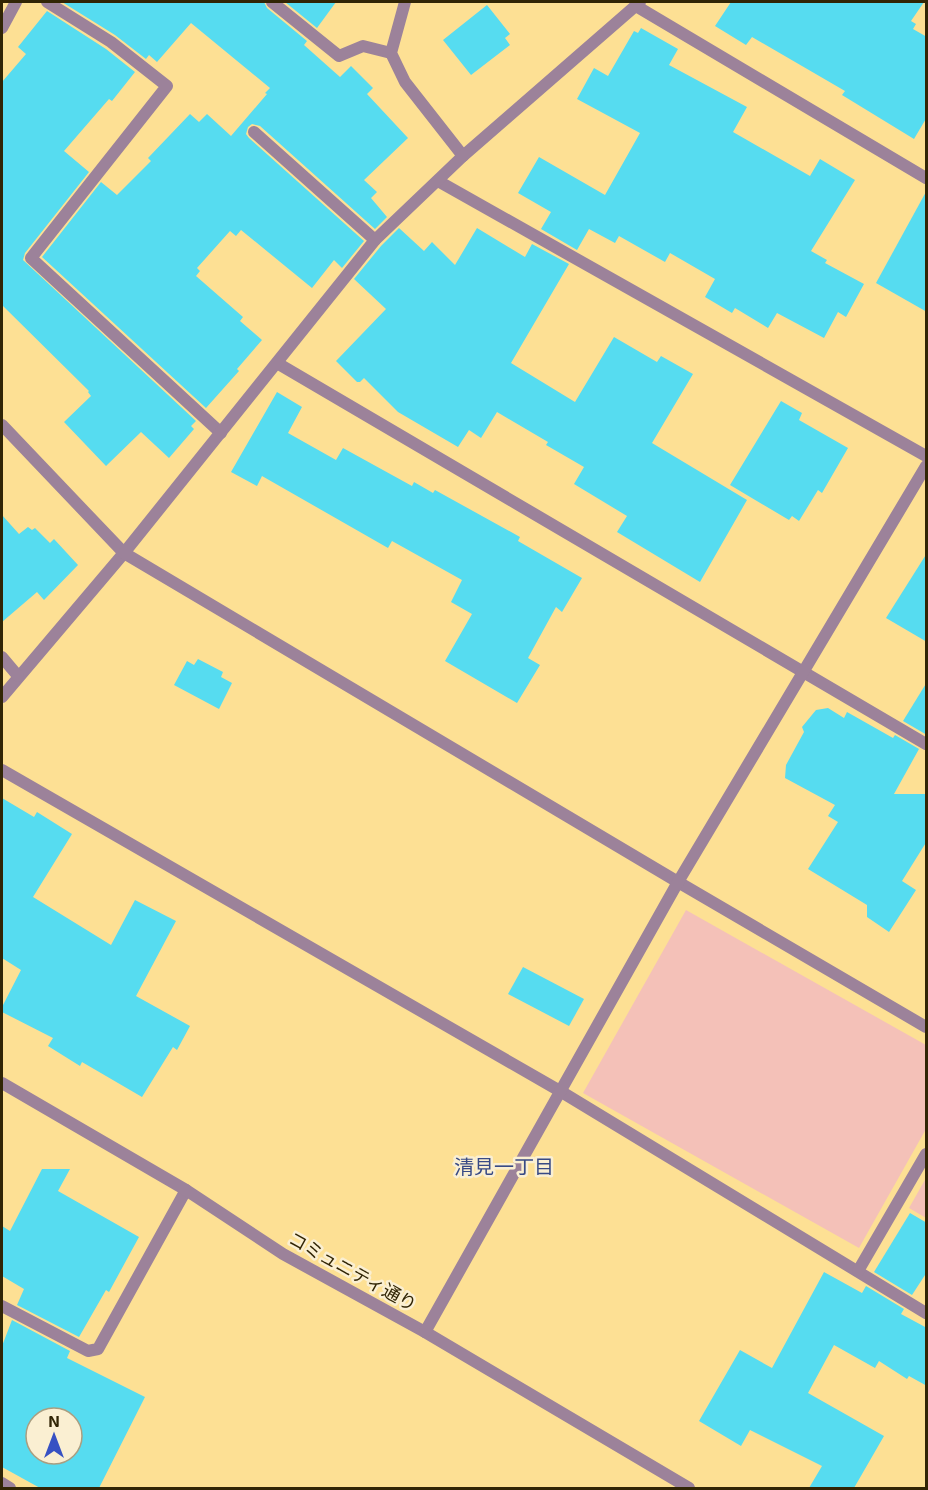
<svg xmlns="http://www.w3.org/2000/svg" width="928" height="1490" viewBox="0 0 928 1490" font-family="'Exo 2','Noto Sans JP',sans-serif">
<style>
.green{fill:#f4c1b8}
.building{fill:#56dcf0;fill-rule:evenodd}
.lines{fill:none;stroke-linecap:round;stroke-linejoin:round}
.service{stroke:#9c829a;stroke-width:12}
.minor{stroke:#9c829a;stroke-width:12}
.tertiary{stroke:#9c829a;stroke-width:12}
.labels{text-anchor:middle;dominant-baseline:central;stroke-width:5;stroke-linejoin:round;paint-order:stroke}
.street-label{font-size:18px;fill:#312505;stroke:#faefd2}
.neighbourhood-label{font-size:20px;fill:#384a85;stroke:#faefd2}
</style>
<rect width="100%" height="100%" fill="#fde094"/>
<!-- green -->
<g class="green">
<polygon points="686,910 926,1045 926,1129 859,1248 583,1093"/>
<polygon points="926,1178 926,1218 909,1208"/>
</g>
<!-- building -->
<g class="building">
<polygon points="62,2 264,2 267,8 307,41 304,45 340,77 351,66 373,88 367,94 408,138 364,180 377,192 371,198 387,217 375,229 260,126 252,124 248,127 246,134 249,138 364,241 342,268 334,260 312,288 241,230 236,236 230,231 197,268 200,271 196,276 243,317 240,321 262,340 237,369 239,371 206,408 42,257 101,182 117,195 151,161 148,158 190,114 199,122 207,114 231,136 267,94 265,93 270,88 191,23 157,62 149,55 146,59 115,35"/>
<polygon points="285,2 336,2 317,28"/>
<polygon points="731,2 924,2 911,21 916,24 913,29 927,37 927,117 914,139 842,95 845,91 752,37 746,45 715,26"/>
<polygon points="487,5 510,34 505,38 510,45 471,75 443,40"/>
<polygon points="47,11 106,49 135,72 112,101 109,99 64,151 89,172 25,253 23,260 196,421 191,426 194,429 169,458 141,432 106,466 64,422 91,396 88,392 89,391 2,305 2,82 26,54 18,47"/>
<polygon points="641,28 678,49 669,65 747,107 733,132 810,176 820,159 855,180 811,251 827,260 825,263 864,284 846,317 838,312 824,338 777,313 768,328 735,308 732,313 705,297 715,279 670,253 665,262 619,236 615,243 589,229 577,250 541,229 551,212 518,193 539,157 605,195 640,133 577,99 594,68 608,76 634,31 638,33"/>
<polygon points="927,190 927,312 876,283"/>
<polygon points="399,228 424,251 432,242 455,265 477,228 525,257 532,244 569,264 511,363 575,402 614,337 657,362 661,356 693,374 652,443 747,500 700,582 617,532 627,516 574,484 584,467 546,445 548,442 497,412 481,438 469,430 458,447 398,412 364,378 360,382 357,382 336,361 386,309 354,279 381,246"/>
<polygon points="277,392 302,407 288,433 336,460 343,448 412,486 414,482 433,493 435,490 520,537 518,541 582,578 562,612 556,607 528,658 540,665 517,703 445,661 472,614 451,602 462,580 392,541 388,548 262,476 257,486 231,472"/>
<polygon points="781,401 802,413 799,420 848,448 822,493 818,490 799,521 792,516 789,520 730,485"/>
<polygon points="2,515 19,534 28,527 32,530 35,528 50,543 54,539 78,565 44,600 37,592 2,622"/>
<polygon points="927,553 927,642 886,618"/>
<polygon points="198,659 223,672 221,677 232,683 219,709 174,685 187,661 194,665"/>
<polygon points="927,682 927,735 903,721"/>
<polygon points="828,708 844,718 847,712 893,738 895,735 919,749 894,794 927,794 927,841 902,881 916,890 889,932 867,917 867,905 808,869 838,822 828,816 835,805 785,778 786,765 804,732 802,727 816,710"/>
<polygon points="2,798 34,817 37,812 72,834 33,897 111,945 135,900 176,921 136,996 190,1026 177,1050 173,1047 142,1097 82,1062 80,1066 48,1046 53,1038 2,1012 2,1007 21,970 2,958"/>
<polygon points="523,967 584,999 569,1026 508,994"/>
<polygon points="42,1169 70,1169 58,1191 139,1237 109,1292 106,1290 79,1337 17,1305 24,1289 2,1276 2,1226 10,1231"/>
<polygon points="910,1213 927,1223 927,1272 912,1295 874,1272"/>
<polygon points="824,1272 862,1293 866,1286 904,1309 901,1314 927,1328 927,1386 909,1376 907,1379 879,1361 875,1368 834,1345 808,1393 884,1436 854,1488 809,1488 822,1466 750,1430 741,1446 699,1421 740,1350 772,1368"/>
<path d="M12,1320L70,1351L67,1358L145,1397L99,1488H40L2,1467V1346ZM36,1418H72V1454H36Z"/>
</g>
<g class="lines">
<!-- service -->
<g class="service">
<polyline points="254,132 375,240"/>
<polyline points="2,1483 10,1488"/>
</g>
<!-- minor -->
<g class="minor">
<polyline points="47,2 111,42 167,86 31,258 221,433"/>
<polyline points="272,2 339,56 363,46 391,53"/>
<polyline points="405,2 391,53 405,82 463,156"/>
<polyline points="636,6 926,178"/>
<polyline points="2,28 16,2"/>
<polyline points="438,181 926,456"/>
<polyline points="277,363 926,744"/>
<polyline points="2,425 124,553 2,697"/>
<polyline points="2,657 18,676"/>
<polyline points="2,770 560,1091 926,1313"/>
<polyline points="858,1271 926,1154"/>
<polyline points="2,1306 88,1351 98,1349 186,1190"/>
</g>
<!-- tertiary -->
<g class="tertiary">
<polyline points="640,2 463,156 375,240 124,553 678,882 926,1027"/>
<polyline points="2,1083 186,1190 283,1254 425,1332 689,1488"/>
<polyline points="425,1332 678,882 926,466"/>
</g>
</g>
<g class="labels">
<!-- street labels -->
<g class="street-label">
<text transform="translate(353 1271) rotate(29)">コミュニティ通り</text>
</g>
<!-- neighbourhood labels -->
<g class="neighbourhood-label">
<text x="504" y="1166">清見一丁目</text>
</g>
</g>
<!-- border -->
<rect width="928" height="1490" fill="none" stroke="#312505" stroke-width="6"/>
<!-- north arrow -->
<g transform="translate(54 1436)"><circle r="28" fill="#faefd2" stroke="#aa9e80" stroke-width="1.5"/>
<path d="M0-4.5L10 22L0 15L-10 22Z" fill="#3751c3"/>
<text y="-9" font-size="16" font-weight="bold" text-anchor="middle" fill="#312505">N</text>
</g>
</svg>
